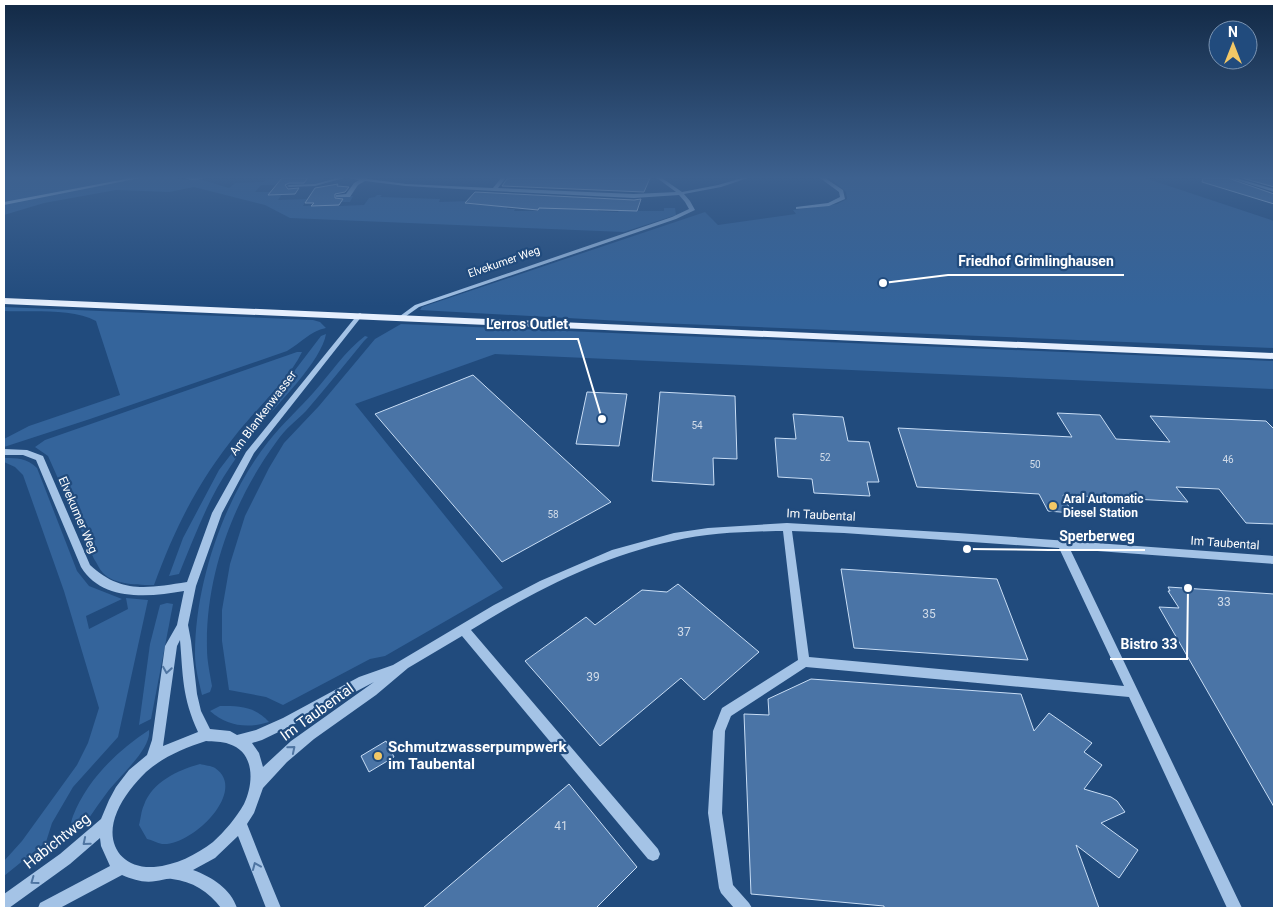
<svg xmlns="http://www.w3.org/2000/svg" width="1278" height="912" viewBox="0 0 1278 912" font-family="Roboto,sans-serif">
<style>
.green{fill:#34649b}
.building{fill:#4a74a6;stroke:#c8ddf5}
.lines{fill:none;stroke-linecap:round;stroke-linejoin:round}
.minor{fill:#a4c3e6;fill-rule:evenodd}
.major{fill:#e6effd;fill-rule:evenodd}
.oneway{stroke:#4f75a2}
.poi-dot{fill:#f3c866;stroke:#214b7d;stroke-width:2}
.labels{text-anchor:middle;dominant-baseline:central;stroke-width:4.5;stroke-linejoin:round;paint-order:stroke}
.number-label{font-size:10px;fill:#d2dce9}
.far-street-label{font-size:11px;fill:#fff;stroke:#214b7d}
.street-label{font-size:12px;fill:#fff;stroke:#214b7d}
.poi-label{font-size:12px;font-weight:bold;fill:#fff;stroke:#214b7d;text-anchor:start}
.near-number-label{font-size:12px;fill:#d2dce9}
.near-street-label{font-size:15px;fill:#fff;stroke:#214b7d}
.near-poi-label{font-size:15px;font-weight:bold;fill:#fff;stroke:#214b7d;text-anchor:start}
.leader{fill:none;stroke:#fff;stroke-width:2}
.callout-dot{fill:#fff;stroke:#214b7d;stroke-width:2}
.callout-label{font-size:14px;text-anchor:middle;font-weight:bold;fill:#fff;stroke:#214b7d;stroke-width:4.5;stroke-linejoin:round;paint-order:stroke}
</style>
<rect width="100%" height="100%" fill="#214b7d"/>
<!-- green -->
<g class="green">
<polygon points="4,178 174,178 182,180 199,179 229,188 235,183 264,182 266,179 323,178 324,180 315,184 261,185 255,192 270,192 269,195 282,194 278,200 307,199 303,206 325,205 331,197 353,196 350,202 341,202 339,206 364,205 369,198 375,197 377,195 382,195 380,197 440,199 439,202 470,201 468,204 508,206 507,209 515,209 514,211 537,211 541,205 545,208 586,210 588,208 598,208 598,211 618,212 620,209 633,211 664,211 664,208 675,208 676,215 624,232 290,218 265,205 194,187 169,192 116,190 44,203 4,215"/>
<polygon points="830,178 1145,178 1274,221 1274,348 658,323 420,310 422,307 705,212 718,225 796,214 793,210 837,204 847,199 846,192"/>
<path d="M4,307L313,320L320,322L326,328C310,331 301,343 287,351L90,419L4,447V439L29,426L120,395L96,321C73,308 31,312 4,311Z"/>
<polygon points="401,324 1274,361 1274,389 495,354 355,404 503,588 385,656 370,659 283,705 266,697 229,690 222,641 222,610 230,564 245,516 269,468 284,443 319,406 375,339"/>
<path d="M326,334C322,360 277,405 259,426C249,439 239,453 230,467C208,499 194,538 179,574L169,576L183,538L219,470L321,336Z"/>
<path d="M365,336L368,337L364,341C345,364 326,388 306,411C296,421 285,429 277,441C234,499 205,575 207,649C207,661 210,674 212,686L210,692L202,695C199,682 195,668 195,654C195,583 224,498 268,442C282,424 299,409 314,392C331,373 345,351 365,336Z"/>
<path d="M297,352H302C289,379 257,408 238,432C198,482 176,525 154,585C139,585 114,585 103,573C99,569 97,563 94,559L48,456L35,447L45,440Z"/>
<path d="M4,458C17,458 27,458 37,468L77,571L89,586L122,599L86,616L89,629L128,609L126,598L148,600L118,737L73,787L52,823L46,842L4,876V861L22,841L77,765L88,743L99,708L64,591L23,475L15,467L4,462Z"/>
<polygon points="167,603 173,604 151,719 139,725 150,644 160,605"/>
<path d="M220,706C240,706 254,706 269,722C247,729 227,726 210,711Z"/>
<path d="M149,730C152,749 117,778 106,794C93,811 87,824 70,839C71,832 70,823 73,816C87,780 117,751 149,730Z"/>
<path d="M200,764C204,765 212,766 215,768C249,791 191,847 162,844C157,843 152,840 147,839L139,825C141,818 141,811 144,805C152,782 178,770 200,764Z"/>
</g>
<!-- building -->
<g class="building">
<polygon points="282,178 307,178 307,179 304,183 289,183 285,185 288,189 299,188 295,194 268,195"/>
<polygon points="515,178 650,178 644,192 502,186 507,179"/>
<polygon points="1203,178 1228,178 1274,194 1274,204 1202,182"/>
<polygon points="1242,178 1274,178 1274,187"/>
<polygon points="338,184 337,186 349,187 345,192 335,194 335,198 343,199 339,205 311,206 314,203 305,203 315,188"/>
<polygon points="475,192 634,200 641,199 637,211 539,208 538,210 465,203"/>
<polygon points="473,375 611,502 502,562 375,414"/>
<polygon points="587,392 627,394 619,446 576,444"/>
<polygon points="660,392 735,396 737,459 713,458 714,485 652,481"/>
<polygon points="1057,413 1100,415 1116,439 1170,442 1150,416 1266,421 1274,429 1274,524 1246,523 1219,489 1176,487 1188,502 1063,495 1072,513 1048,511 1039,494 917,487 898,428 1072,437"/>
<polygon points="793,414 843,417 848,441 869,442 879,482 867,482 870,496 814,493 812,479 778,477 775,438 796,439"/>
<polygon points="841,569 997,579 1028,660 854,648"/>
<polygon points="678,584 759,652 704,700 681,678 600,746 525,661 586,617 595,625 642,590 667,592"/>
<polygon points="1168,587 1274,594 1274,807 1159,607 1179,608 1168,591 1170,591"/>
<polygon points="811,679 1021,694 1034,731 1049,713 1092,743 1084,752 1102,765 1084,789 1111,797 1117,801 1125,812 1101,823 1138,850 1119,878 1076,845 1099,908 884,908 884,906 751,894 744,714 769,715 768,699"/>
<polygon points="386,741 394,757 369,772 361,756"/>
<polygon points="569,784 637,867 596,908 423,908"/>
</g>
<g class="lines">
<!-- minor -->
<g class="minor">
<polygon points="131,178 140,178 4,205 4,202"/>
<path d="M186,178H203C200,180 189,181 186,178Z"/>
<polygon points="337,178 344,178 315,186 289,187 287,186 289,185 315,184"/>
<polygon points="349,178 361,178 406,184 493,188 501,178 504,178 505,179 498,188 634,194 676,192 657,178 662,178 682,192 718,185 742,178 748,178 721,187 684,194 690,201 695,210 676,219 419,307 402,319 400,318 400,316 415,305 672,217 689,209 685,202 679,195 634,198 494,191 406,186 365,181 358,185 350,197 336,197 336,195 346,194 354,183 359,180"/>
<polygon points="820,178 825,178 843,190 845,199 829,206 796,209 796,207 828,203 840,197 839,192"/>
<polygon points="1230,178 1236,178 1274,189 1274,192"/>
<path d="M360,313L363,315L362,316L254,453L222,513L196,586L188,625L191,641L197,694L201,711L210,729L230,731L237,735L256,730L283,718L359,677L393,665L494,605L540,581L612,550L674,533L708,528L787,523L958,533L1274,556V564L1070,549L1242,908H1227L1129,697L806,667L731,716L725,731L722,813L733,885L749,903L752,908H734L721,893L719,888L708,813L713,731L722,708L798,660L783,531H776C742,532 707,533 673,541C600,557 534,591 471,630L658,849L660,854L658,859L653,861L648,859L462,636L408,668L376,695L314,739L287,762L263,788L254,813L247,824L262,862L281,908H266L238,836L215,858L193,870C212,877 231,889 237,908H221C209,892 192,881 172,879C167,878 161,881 156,881C144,883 134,880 122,875L60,908H38L40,903L110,866L101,846L100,838L70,864L9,908H4V894L60,854L101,819L109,800L116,787L129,770L147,755L152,740L165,646L177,625L184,591C150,597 102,602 81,567L36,460L23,455H4V449L27,450L43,456L90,565C121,594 148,588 187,582L212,513L246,452L358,314ZM792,531L844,533L1059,548L1124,686L809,657ZM180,640C183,676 182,697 198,732L163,746L177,646ZM374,682L291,741L263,767L259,753L252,743L262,740L291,726ZM206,741C213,742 222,741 229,744C255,752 254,783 244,804C236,818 225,831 213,842C196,855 176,865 154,867C120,869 104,842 117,812C123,797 135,783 146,772C163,757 184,748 206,741Z"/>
</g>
<!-- major -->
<polygon class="major" points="4,298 1274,353 1274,359 4,304"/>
</g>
<!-- one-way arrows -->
<defs><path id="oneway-chevron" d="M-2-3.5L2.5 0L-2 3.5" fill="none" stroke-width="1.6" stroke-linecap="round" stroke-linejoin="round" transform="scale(1.25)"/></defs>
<g class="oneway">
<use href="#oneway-chevron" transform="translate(167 670) rotate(99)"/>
<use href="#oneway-chevron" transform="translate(292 749) rotate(-40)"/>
<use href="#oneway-chevron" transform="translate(86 842) rotate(140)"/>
<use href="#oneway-chevron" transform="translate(256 866) rotate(-113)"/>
<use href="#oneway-chevron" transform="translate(34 881) rotate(144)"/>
</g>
<!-- sky -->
<linearGradient id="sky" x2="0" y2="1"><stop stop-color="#122945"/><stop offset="0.58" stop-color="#3d618f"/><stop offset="1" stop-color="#3d618f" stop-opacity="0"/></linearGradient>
<rect width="1278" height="306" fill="url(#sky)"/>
<!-- markers -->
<g class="poi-dot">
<circle cx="1053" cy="506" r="5"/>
<circle cx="378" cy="756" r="5"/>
</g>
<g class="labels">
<!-- number labels -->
<g class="number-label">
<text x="697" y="425">54</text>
<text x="825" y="457">52</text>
<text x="1228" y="459">46</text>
<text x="1035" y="464">50</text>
<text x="553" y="514">58</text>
</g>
<!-- far-street labels -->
<g class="far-street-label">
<text transform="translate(504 262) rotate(-19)">Elvekumer Weg</text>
</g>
<!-- street labels -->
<g class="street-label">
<text transform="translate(263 413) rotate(-53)">Am Blankenwasser</text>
<text transform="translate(78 515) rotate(67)">Elvekumer Weg</text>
<text transform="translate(821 515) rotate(3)">Im Taubental</text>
<text transform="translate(1225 543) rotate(4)">Im Taubental</text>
</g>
<!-- poi labels -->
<g class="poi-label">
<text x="1063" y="499">Aral Automatic<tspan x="1063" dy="14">Diesel Station</tspan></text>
</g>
<!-- near-number labels -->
<g class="near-number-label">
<text x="1224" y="602">33</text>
<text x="929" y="614">35</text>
<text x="684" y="632">37</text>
<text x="593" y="677">39</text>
<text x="561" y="826">41</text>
</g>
<!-- near-street labels -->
<g class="near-street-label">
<text transform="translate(317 712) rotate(-36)">Im Taubental</text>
<text transform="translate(57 841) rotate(-38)">Habichtweg</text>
</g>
<!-- near-poi labels -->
<g class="near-poi-label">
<text x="388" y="747">Schmutzwasserpumpwerk<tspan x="388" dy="17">im Taubental</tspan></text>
</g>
</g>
<!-- callouts -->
<path class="leader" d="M883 283L948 275H1124M602 419L578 339H476M967 549L1049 550H1145M1188 588L1187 659H1110"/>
<g class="callout-dot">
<circle cx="883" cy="283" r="5"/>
<circle cx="602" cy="419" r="5"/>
<circle cx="967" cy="549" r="5"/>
<circle cx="1188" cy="588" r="5"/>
</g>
<g class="callout-label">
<text x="1036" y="266">Friedhof Grimlinghausen</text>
<text x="527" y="329">Lerros Outlet</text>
<text x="1097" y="541">Sperberweg</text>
<text x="1149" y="649">Bistro 33</text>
</g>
<!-- border -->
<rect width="1278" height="912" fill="none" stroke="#ffffff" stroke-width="10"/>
<!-- north arrow -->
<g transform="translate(1233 45)"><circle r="24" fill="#214b7d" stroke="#7a93b1"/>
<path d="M0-4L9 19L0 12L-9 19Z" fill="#f3c866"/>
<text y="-8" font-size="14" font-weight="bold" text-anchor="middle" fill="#ffffff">N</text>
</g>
</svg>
